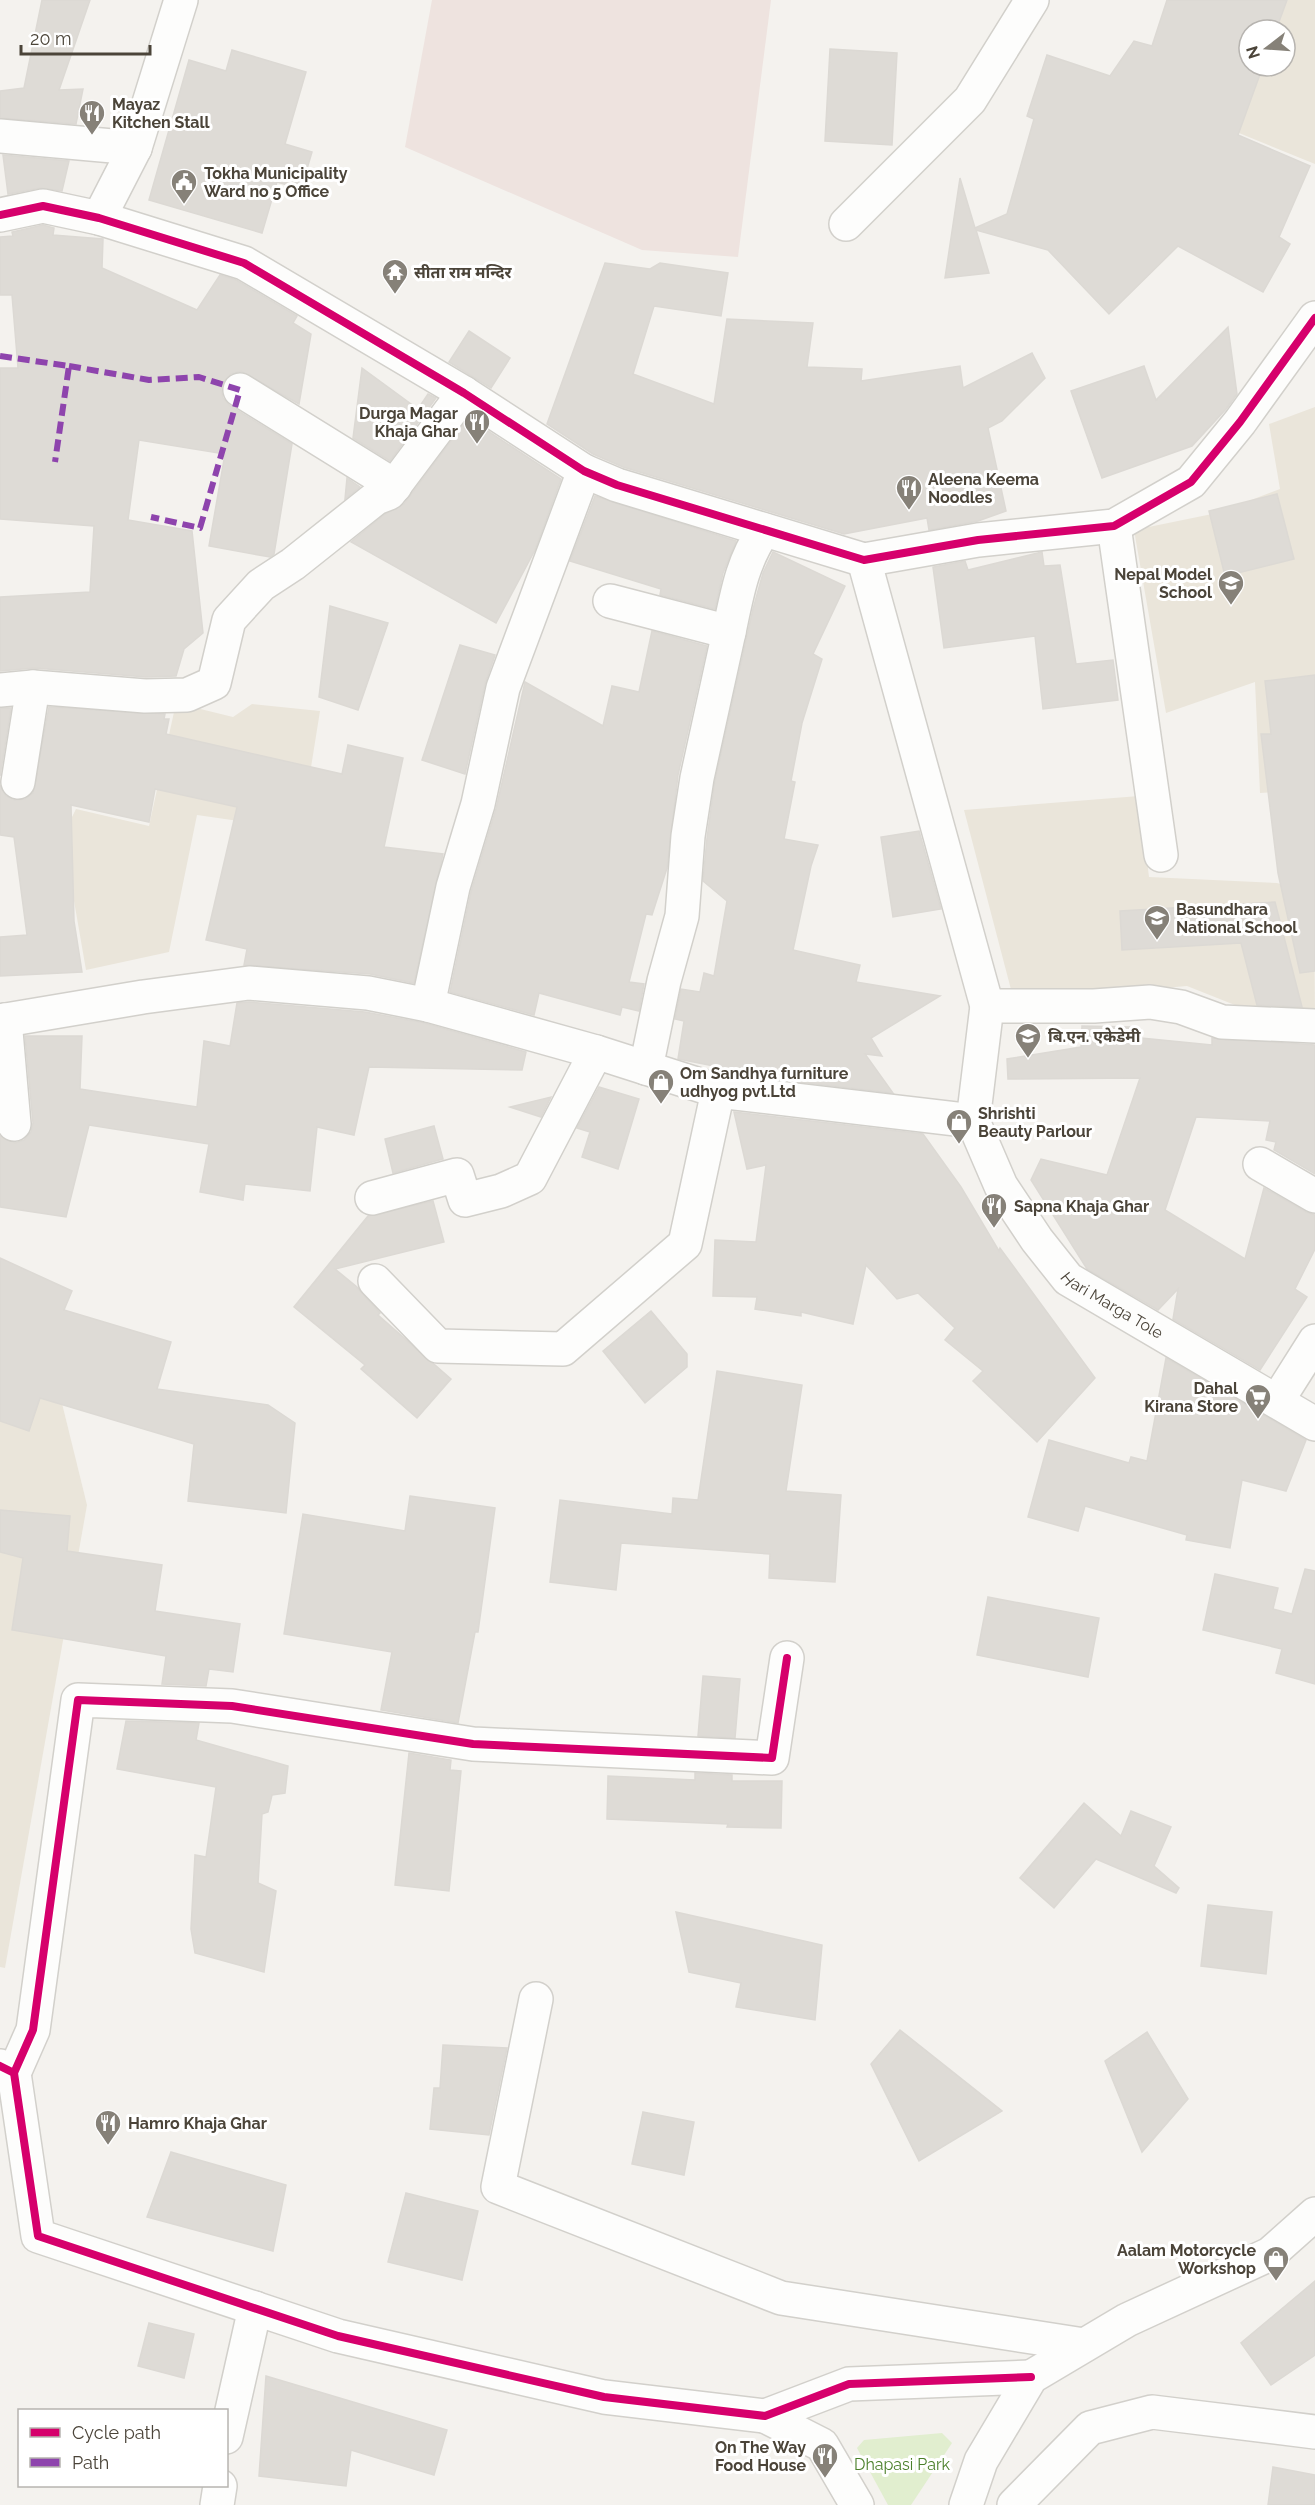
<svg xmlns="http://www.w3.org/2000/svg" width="1315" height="2505" viewBox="0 0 1315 2505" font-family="Raleway,'Noto Sans Devanagari',sans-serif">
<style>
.education{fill:#eae5da;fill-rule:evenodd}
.medical{fill:#eee3df}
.green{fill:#e1eecf}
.building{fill:#dedbd6;stroke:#dcd9d4;stroke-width:1.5}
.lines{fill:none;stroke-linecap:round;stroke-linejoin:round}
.minor-casing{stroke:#d2d0cb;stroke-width:36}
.tertiary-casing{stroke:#d2d0cb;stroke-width:36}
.minor{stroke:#fdfdfc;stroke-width:33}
.tertiary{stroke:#fdfdfc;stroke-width:33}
.quiet{stroke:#8e44ad;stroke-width:6;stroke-dasharray:12 6;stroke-linecap:butt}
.cycleway-casing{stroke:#fff;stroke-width:11}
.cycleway{stroke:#d6006c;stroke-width:8}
.labels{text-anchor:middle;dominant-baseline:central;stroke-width:6;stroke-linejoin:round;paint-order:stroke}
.poi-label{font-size:16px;font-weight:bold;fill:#4b4439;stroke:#fff;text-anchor:start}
.street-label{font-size:16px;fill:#4b4439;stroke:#fff}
.park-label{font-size:16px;fill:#4a7f2a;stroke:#fff}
</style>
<rect width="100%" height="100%" fill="#f4f2ee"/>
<!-- education -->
<g class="education">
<path d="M1236,0H1315V164L1195,115ZM1249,30H1285V66H1249Z"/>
<polygon points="1315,407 1315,790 1260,793 1255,682 1166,713 1134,530 1217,513 1280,489 1269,424"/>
<polygon points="176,703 233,717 252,704 320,711 301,830 197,815 169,952 86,970 73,895 71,819 76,809 149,826"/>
<polygon points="1139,796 1149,877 1277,883 1314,894 1315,1014 1255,1013 1187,986 1014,1001 964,810"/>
<polygon points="0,1358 55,1375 87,1505 5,1968 0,1967"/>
</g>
<!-- medical -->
<polygon class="medical" points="432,0 771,0 738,257 642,250 405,147"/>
<!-- green -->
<polygon class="green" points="942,2433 952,2443 911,2505 888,2505 857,2448 864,2440"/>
<!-- building -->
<g class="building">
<polygon points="42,0 90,0 59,90 83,89 76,124 0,118 0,91 24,88"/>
<polygon points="1167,0 1287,0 1276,30 1249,30 1249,66 1263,66 1238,135 1310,166 1279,237 1290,244 1263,292 1178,246 1109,314 1048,250 976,230 989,273 945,278 960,178 975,228 1007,214 1034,119 1027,116 1047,55 1110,76 1134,41 1152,46"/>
<polygon points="830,49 897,53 892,145 825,141"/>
<polygon points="232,50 306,72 285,144 312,152 301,189 277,182 262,233 149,200 189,60 226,71"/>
<polygon points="3,155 69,161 62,191 40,188 8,194"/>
<polygon points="43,225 54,228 53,235 103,239 102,268 197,310 220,275 236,280 297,316 293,323 311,334 299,404 241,371 231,374 224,381 221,389 223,398 230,406 292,444 274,554 270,557 209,546 225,454 139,440 128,520 192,531 203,633 184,649 176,676 146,677 34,668 0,671 0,597 90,592 94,526 0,519 0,368 18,368 12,295 0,295 0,237 13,236 12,232"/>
<polygon points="605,263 650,269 660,263 728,273 721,316 654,306 633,374 714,404 727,319 813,323 807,367 862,369 861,381 960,366 963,388 1032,353 1045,378 1002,421 988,428 1006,511 978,521 929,530 927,518 844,534 623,467 593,454 547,424"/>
<polygon points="1228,327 1237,394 1227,408 1192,446 1102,478 1071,391 1144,366 1156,400"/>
<polygon points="469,331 510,358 491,388 449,362"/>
<polygon points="362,368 418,409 428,394 436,398 390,461 353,438"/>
<polygon points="468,418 561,479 535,550 496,623 351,542 385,514 404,504"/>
<polygon points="347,478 360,487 345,499"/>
<polygon points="1277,494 1294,559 1225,576 1209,511"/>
<polygon points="595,496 736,541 723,573 715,609 660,595 661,589 570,561"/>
<polygon points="773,552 845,586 813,654 822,659 802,723 791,781 795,782 784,839 818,845 811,866 793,950 860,965 856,982 940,996 871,1038 882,1056 865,1054 893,1093 725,1073 724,1068 678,1059 684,1021 675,1019 681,989 700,992 704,973 714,976 727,901 703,881 707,838 715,781 753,609 763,573"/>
<polygon points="1042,552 1044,566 1060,565 1076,664 1113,660 1118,700 1043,709 1035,636 944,648 933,567 965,561 968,570"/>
<polygon points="330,606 388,623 358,710 319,697"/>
<polygon points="652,631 707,646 678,775 667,868 652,915 646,914 629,982 644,984 639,1011 622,1007 620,1015 539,993 534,1015 450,992 471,892 496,809 525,682 603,726 612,686 639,692"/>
<polygon points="460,645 495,655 485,684 465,774 422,760"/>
<polygon points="1315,675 1315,971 1300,973 1278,873 1261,734 1271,734 1265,681"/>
<polygon points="49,707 165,714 164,719 169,719 166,734 342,774 348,745 403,758 384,847 443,854 414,983 370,974 244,965 247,949 206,940 237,807 155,789 149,822 71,805 74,921 82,972 0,976 0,937 27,935 14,837 0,835 0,785 6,796 15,800 25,799 33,793"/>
<polygon points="0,708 11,708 0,776"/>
<polygon points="919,831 941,909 893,917 881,837"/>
<polygon points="1275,902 1302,1007 1257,1005 1241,943 1122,950 1120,911"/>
<polygon points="249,1002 365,1012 424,1023 526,1052 522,1070 369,1067 354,1135 317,1127 310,1191 245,1184 243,1200 200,1192 209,1144 89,1125 66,1217 0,1207 0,1136 15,1143 24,1140 31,1132 33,1123 25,1036 82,1036 80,1089 197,1107 204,1041 230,1046 237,1003"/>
<polygon points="1082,1026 1131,1027 1131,1037 1212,1045 1212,1038 1315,1045 1315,1174 1274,1150 1276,1142 1266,1140 1270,1121 1196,1117 1165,1210 1245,1259 1264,1188 1306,1212 1315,1215 1315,1249 1295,1289 1307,1297 1260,1370 1173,1319 1178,1289 1158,1310 1087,1269 1031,1180 1041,1159 1107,1175 1140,1078 1008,1079 1007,1059 1081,1047"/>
<polygon points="599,1087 639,1099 618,1169 582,1157 590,1132 577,1128"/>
<polygon points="551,1097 541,1117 510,1107"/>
<polygon points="734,1112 923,1134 961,1187 999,1251 1000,1248 1095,1378 1037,1442 973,1381 983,1371 945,1340 955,1328 918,1293 897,1299 866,1265 853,1324 801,1312 801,1316 755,1309 757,1297 713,1296 715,1240 756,1242 766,1165 747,1169"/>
<polygon points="434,1126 443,1159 393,1173 385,1139"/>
<polygon points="433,1201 444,1242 335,1269 357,1287 380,1313 378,1315 451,1379 417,1418 361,1369 365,1365 294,1307 368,1216"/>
<polygon points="0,1258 72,1291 64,1310 171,1342 157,1389 268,1405 295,1423 286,1513 188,1501 194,1444 40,1398 29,1431 0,1421"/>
<polygon points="651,1311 687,1354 687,1367 645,1403 603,1351"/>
<polygon points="1166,1358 1306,1440 1286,1491 1242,1480 1230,1548 1186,1540 1187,1535 1085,1506 1078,1531 1028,1517 1049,1440 1129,1463 1131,1457 1147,1461"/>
<polygon points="717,1371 802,1385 786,1491 841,1495 835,1582 769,1578 770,1554 621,1543 616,1590 550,1582 560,1500 672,1514 673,1498 698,1500"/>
<polygon points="410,1496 495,1508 478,1632 475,1632 458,1723 381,1710 392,1652 284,1634 303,1514 405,1531"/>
<polygon points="0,1510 70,1516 67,1551 162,1565 155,1611 240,1624 233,1672 209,1669 206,1686 162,1684 166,1656 12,1630 23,1558 0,1552"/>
<polygon points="1305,1569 1315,1571 1315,1684 1276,1673 1282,1649 1203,1630 1215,1574 1278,1588 1273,1609 1292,1614"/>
<polygon points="988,1597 1099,1618 1088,1677 977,1655"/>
<polygon points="703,1676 740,1679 735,1738 698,1736"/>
<polygon points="126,1721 199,1723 196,1740 288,1766 285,1793 272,1795 268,1812 262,1814 258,1883 276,1891 264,1972 195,1953 191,1929 195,1855 206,1857 216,1787 117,1769"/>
<polygon points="409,1753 451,1760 450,1770 461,1771 449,1891 395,1885"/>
<polygon points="695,1773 732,1775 732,1781 782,1781 781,1828 727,1827 728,1824 607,1819 608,1776 695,1780"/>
<polygon points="1084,1803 1121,1836 1131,1811 1171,1827 1154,1866 1179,1888 1176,1893 1096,1859 1054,1908 1020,1878"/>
<polygon points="1208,1905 1272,1912 1266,1974 1201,1966"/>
<polygon points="676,1912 822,1945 815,2020 736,2007 741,1983 689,1972"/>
<polygon points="900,2030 1002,2111 919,2161 871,2064"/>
<polygon points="1147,2032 1188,2099 1142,2152 1105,2061"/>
<polygon points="443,2045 507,2048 489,2135 430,2129 434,2088 440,2088"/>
<polygon points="643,2112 694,2122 684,2175 632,2164"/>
<polygon points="171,2152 286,2185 273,2251 147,2217"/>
<polygon points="406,2193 478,2211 462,2280 388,2262"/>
<polygon points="1315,2281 1315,2355 1271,2385 1241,2343"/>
<polygon points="149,2323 194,2334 184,2378 138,2366"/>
<polygon points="266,2376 447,2430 434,2475 351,2450 346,2486 259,2476"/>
<polygon points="1273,2467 1315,2475 1315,2505 1268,2505"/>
</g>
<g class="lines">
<!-- minor casing -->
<g class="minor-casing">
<g id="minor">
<polyline points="0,136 135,148"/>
<polyline points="0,215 43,206 99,218 244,263 464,393 584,471 617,485 864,560 978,540 1114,526 1191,482 1240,422 1315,318"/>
<polyline points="99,218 135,148 181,0"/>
<polyline points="846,224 970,100 1032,0"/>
<polyline points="240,390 395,486"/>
<polyline points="1114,526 1161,855"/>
<polyline points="864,560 987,1006"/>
<polyline points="610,601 729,632 697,778 688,836 682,916 664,981 646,1068"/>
<path d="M729,632C737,594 742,562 764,530"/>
<polyline points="0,690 33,687"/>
<polyline points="18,782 33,687 145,696 187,695 214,683 229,620 261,585 293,564 376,498 389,493 464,393"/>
<polyline points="428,1005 453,887 478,804 503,688 584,471"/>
<polyline points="5,1020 14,1124"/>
<polyline points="0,1021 143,997 249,983 368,993 428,1005 596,1052 718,1091 973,1121"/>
<path id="s1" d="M1315,1026L1222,1022L1181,1007L1150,1002L1094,1006H987L973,1121L1001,1186L1037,1240L1068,1279L1315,1424"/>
<polyline points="1260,1164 1315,1196"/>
<polyline points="372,1198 457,1175 465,1200 501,1191 530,1178 596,1052"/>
<polyline points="375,1281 438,1346 563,1349 685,1244 718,1091"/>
<polyline points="1277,1401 1315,1341"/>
<polyline points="536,1999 498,2187 781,2298 1084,2345"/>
<polyline points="0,2066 14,2073 38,2236 338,2336 604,2397 765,2416 849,2384 1031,2377"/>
<polyline points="14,2073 33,2030 78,1700 232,1706 473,1744 772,1758 787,1658"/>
<polyline points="765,2416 822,2445 857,2505"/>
<polyline points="226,2437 255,2308"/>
<polyline points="217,2505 220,2486"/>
</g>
</g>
<!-- tertiary casing -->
<g class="tertiary-casing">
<g id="tertiary">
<polyline points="966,2505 981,2461 1031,2377 1127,2320 1270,2254 1315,2214"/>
<polyline points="1014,2505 1090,2428 1152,2412 1315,2432"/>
</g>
</g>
<!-- minor -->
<use href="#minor" class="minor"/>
<!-- tertiary -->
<use href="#tertiary" class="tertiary"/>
<!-- quiet -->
<g class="quiet">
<polyline points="0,356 69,366 55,462"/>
<polyline points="69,366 149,380 199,377 240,390 200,528 151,517"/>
</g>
<!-- cycleway casing -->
<g class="cycleway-casing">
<g id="cycleway">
<polyline points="0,215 43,206 99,218 244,263 464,393 584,471 617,485 864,560 978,540 1114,526 1191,482 1240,422 1315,318"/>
<polyline points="0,2066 14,2073 38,2236 338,2336 604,2397 765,2416 849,2384 1031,2377"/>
<polyline points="14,2073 33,2030 78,1700 232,1706 473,1744 772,1758 787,1658"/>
</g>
</g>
<!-- cycleway -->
<use href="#cycleway" class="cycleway"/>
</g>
<!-- icons -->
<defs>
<g id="restaurant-pin" transform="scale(1.35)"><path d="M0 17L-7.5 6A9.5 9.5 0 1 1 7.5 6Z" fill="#868178" stroke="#fff"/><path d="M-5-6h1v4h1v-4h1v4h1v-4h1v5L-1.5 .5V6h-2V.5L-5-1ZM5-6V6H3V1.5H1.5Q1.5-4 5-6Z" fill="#fff"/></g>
<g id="civic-pin" transform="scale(1.35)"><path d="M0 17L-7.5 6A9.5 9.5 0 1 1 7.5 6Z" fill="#868178" stroke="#fff"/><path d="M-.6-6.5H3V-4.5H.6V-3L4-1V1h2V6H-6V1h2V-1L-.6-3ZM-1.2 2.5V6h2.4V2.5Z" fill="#fff"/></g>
<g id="temple-pin" transform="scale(1.35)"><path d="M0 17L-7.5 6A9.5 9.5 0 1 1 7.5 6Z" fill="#868178" stroke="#fff"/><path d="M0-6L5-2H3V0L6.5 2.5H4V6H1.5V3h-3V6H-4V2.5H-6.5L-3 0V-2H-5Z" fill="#fff"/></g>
<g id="school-pin" transform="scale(1.35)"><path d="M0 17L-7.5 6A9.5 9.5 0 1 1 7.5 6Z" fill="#868178" stroke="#fff"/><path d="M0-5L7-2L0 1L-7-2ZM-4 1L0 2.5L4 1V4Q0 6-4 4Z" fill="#fff"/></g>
<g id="shop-pin" transform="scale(1.35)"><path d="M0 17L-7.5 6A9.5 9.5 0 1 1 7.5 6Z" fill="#868178" stroke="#fff"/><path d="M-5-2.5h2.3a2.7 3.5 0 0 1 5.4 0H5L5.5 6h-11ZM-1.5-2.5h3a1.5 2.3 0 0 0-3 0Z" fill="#fff"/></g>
<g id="supermarket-pin" transform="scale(1.35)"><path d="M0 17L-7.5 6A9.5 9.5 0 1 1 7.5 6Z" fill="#868178" stroke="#fff"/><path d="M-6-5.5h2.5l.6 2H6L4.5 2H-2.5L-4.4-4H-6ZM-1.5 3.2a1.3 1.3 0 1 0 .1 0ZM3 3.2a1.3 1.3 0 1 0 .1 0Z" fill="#fff"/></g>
</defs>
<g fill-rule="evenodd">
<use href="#restaurant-pin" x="92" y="113"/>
<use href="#civic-pin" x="184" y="182"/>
<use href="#temple-pin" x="395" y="272"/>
<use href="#restaurant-pin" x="477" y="422"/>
<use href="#restaurant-pin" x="909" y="488"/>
<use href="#school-pin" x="1231" y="583"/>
<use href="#school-pin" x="1157" y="918"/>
<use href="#school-pin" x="1028" y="1036"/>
<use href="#shop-pin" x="661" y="1082"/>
<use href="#shop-pin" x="959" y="1122"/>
<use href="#restaurant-pin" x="994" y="1206"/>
<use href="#supermarket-pin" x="1258" y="1397"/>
<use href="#restaurant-pin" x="108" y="2123"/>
<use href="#shop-pin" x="1276" y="2259"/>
<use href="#restaurant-pin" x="825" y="2456"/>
</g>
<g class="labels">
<!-- poi labels -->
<g class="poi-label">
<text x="112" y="104">Mayaz<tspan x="112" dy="18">Kitchen Stall</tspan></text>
<text x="204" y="173">Tokha Municipality<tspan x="204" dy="18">Ward no 5 Office</tspan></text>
<text x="414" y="272">सीता राम मन्दिर</text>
<text x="458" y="413" text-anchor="end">Durga Magar<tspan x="458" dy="18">Khaja Ghar</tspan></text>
<text x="928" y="479">Aleena Keema<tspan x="928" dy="18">Noodles</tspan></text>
<text x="1212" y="574" text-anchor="end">Nepal Model<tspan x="1212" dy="18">School</tspan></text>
<text x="1176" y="909">Basundhara<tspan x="1176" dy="18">National School</tspan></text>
<text x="1048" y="1036">बि.एन. एकेडेमी</text>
<text x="680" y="1073">Om Sandhya furniture<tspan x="680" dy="18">udhyog pvt.Ltd</tspan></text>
<text x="978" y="1113">Shrishti<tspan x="978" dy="18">Beauty Parlour</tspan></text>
<text x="1014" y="1206">Sapna Khaja Ghar</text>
<text x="1238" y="1388" text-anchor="end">Dahal<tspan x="1238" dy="18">Kirana Store</tspan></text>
<text x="128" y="2123">Hamro Khaja Ghar</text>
<text x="1256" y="2250" text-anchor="end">Aalam Motorcycle<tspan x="1256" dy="18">Workshop</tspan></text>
<text x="806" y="2447" text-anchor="end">On The Way<tspan x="806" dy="18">Food House</tspan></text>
</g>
<!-- street labels -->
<g class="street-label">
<text stroke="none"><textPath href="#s1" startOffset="684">Hari Marga Tole</textPath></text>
</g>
<!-- park labels -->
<g class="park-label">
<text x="902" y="2464">Dhapasi Park</text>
</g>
</g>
<!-- legend -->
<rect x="18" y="2409" width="210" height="78" fill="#ffffff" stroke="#b7b4b0" stroke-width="1.5"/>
<rect x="30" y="2428" width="30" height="9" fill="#d6006c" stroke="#b7b4b0" stroke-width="1.5"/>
<text x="72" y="2439" font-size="18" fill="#4b4439">Cycle path</text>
<rect x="30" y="2458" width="30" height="9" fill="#8e44ad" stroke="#b7b4b0" stroke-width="1.5"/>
<text x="72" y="2469" font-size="18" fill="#4b4439">Path</text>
<!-- north arrow -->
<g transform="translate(1267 48) rotate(253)"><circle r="28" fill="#ffffff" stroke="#b7b4b0" stroke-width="1.5"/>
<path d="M0-4.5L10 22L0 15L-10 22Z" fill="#868178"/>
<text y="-9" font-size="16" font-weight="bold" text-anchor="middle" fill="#4b4439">N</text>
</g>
<!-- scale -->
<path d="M21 45v9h129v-9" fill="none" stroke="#4b4439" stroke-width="3"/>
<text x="30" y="45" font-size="18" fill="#4b4439" stroke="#ffffff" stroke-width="4.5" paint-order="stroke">20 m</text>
</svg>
